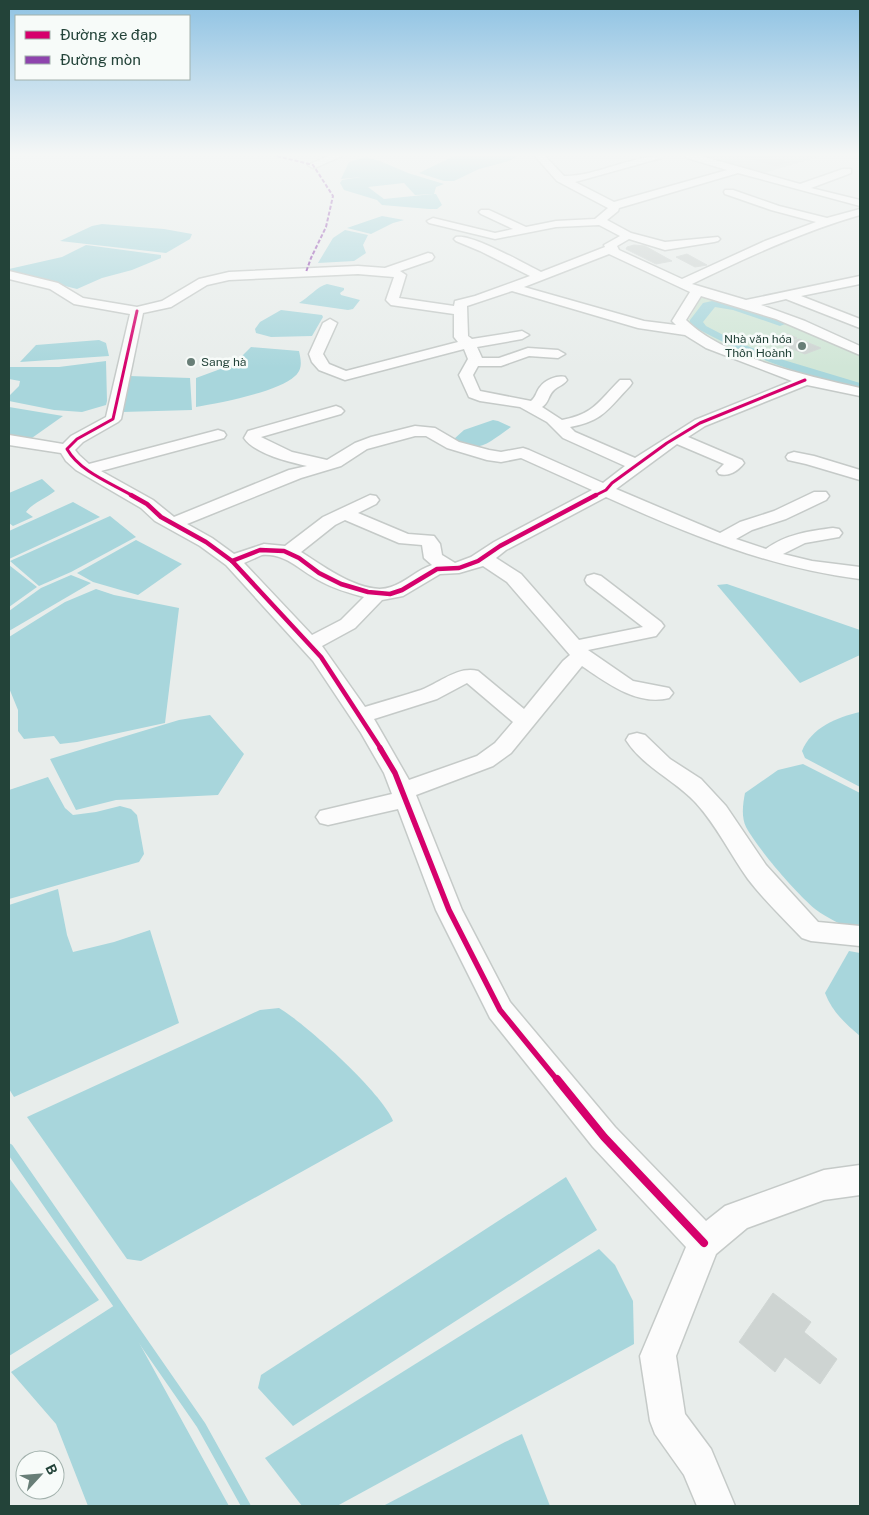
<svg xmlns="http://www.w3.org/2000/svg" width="869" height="1515" viewBox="0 0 869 1515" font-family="'Public Sans',sans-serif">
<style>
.built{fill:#d6dfdb}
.green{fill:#d1e6d7}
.water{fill:#a8d6dc;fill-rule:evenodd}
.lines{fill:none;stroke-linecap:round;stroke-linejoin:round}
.stream{stroke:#a8d6dc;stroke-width:9}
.building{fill:#ced4d2;stroke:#d0d6d4}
.minor-casing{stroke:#c5cac8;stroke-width:3}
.minor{fill:#fcfcfc;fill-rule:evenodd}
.quiet{stroke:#8e44ad;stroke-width:2;stroke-dasharray:4 2;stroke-linecap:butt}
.cycleway-far3-casing{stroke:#f7fbf9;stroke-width:5}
.cycleway-far2-casing{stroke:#f7fbf9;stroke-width:7}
.cycleway-far1-casing{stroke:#f7fbf9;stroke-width:9}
.cycleway-casing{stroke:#f7fbf9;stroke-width:11}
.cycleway-far3{stroke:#d6006c;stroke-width:3}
.cycleway-far2{stroke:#d6006c;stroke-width:4.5}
.cycleway-far1{stroke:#d6006c;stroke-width:5.5}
.cycleway{stroke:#d6006c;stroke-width:8}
.poi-dot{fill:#687e77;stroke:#f7fbf9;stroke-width:2}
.labels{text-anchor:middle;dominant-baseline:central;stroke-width:5;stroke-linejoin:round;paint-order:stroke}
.far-poi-label{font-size:12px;fill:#234339;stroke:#f7fbf9;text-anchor:end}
</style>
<rect width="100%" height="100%" fill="#e8edeb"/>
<!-- built -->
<polygon class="built" points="701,156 816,156 818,157 764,173"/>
<!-- green -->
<polygon class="green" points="706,297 717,298 834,340 860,355 860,390 801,376 744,355 721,345 686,324 701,298"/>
<!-- water -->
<g class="water">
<polygon points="454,156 518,156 509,161 479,169 454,181 444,181 419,173"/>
<path d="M366,157L380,161L408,173L444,184L436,187L434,194H436L442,205L437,209H429L382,205L377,200L344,190L340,183L342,180L361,177L341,179L349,162ZM404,183L415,195L433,194L384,199L368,187Z"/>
<polygon points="382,216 404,220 393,223 371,234 347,228"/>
<polygon points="102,224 164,229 192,234 190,239 166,253 60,241 92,226"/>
<polygon points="345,230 368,235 363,245 366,253 354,261 318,263 333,238"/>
<polygon points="86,245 161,255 161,258 132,270 102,278 77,289 9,272 9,269 62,257"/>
<path d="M327,284L344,288V290L340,293L341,295L360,300L353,309L348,310L299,303C308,298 318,286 327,284Z"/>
<path d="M712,301L737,305L788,323L780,326L733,310L715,307L703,322L706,326L733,340L777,358L860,383V388C799,375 749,357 694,327L690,324V320L703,303Z"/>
<polygon points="281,310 322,315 323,317 312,336 271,337 256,333 255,329 260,322"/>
<polygon points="99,340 106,343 109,356 20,362 36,345"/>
<path d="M251,347L299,351C301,360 303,369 295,376C278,392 220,403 196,407V378L234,364Z"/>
<polygon points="106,361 107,401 106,405 82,412 54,410 9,401 9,396 19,386 20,381 9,379 9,367 59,367"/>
<polygon points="129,376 190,378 192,410 122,412"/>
<polygon points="9,407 63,416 29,440 9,437"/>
<path d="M493,420L498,421L511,427C490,441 481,454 454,442V439L464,430Z"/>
<path d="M42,479L55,491C47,498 32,503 26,512L33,517L13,526L9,523V493Z"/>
<polygon points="73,502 100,517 9,559 9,531"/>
<polygon points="110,516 136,537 71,572 39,586 10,561"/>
<polygon points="136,540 182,564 138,595 93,582 77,573"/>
<polygon points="9,565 37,587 9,607"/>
<polygon points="71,575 91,583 9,631 9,611 41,588"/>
<polygon points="727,584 860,630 860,655 800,683 717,585"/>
<polygon points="96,589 114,595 179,608 165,723 77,742 60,744 54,736 24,739 18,731 18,710 9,688 9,637 65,602"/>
<path d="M860,712V787L805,758L802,751C811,728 837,717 860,712Z"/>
<polygon points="210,715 244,754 218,795 116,800 76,810 50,759 179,720"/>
<path d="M803,764L860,793V930C846,928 827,918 815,909C795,892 758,849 746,827C741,817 743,803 745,793L778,770Z"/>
<polygon points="48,777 65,808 73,815 96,812 120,806 131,809 137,815 144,854 139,862 9,899 9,790"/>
<polygon points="58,889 67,935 73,952 114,942 150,930 179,1023 14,1097 9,1089 9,905"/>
<path d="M849,951L860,953V1036C846,1024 832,1012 825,993Z"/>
<path d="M279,1008C306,1024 382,1093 393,1121L141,1261L127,1259L27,1117L260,1010Z"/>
<polygon points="566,1177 597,1230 293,1426 258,1388 261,1375"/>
<polygon points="9,1178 99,1300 9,1356"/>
<polygon points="599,1249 615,1265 633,1301 634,1344 337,1506 302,1506 265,1458"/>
<polygon points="115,1305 121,1310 229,1506 88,1506 56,1424 11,1372"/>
<polygon points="522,1434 550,1506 383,1506 505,1442"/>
</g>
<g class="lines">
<!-- stream -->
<polyline class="stream" points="9,1148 201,1425 246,1506"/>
</g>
<!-- building -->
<g class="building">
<polygon points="740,156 768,156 789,162 776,166"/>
<polygon points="634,245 645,246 672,261 656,264 626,249 627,247"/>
<polygon points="687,254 707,265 695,267 676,257"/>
<polygon points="788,334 797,338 787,342 778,338"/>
<polygon points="799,339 821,348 805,354 783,345"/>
<polygon points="773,1293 811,1322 804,1332 837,1359 820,1384 785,1357 775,1372 739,1342"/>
</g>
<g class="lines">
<!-- minor casing -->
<g class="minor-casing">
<g id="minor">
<polygon points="328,156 342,156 317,167 313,168 308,165"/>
<path d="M535,156H545L564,176C598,176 629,156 663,156L661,158L575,182L614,202L727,170L687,158L685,156H701L800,184L843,169H851V173L811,188L860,200V206L738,173L619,208L618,211L607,220L631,233L665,242L718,237L720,239L718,241L714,242L665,250L629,239L617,246L619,250L682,279L765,241L816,222L771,210L725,194L724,192L725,190H733L779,206L827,218L860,209V215C802,232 747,257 692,284L746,300L860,276V284L801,296L860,319V328L786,299L761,305L805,321L860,346V355L776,319L701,296L686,320C724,358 809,376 860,388V396L807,385L705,426L688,437L742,460L744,463C738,471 729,477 719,474L717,471L724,464L677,444L616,489L720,533L740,522L774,511L814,492H826L829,496L826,500L786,519L752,530L736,539L766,549C786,534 810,531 833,528L839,529L842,533L839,537L805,543L783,554L812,561L860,567V579C770,568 688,534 606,497L506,550L496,558L521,574L579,640L643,627L587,584L585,580L587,576L594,574L601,576L661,622L664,626L656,636L588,650L633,681L669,688L673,693L669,698C637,706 607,683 582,666L511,753L493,766L416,795L462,910L510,1002L615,1127L706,1221L725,1206L824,1170L860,1165V1195L824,1200L747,1228L716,1254L676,1356L685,1414L711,1449L735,1506H697L684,1475L655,1434L650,1421L640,1356L686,1247L593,1147L490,1018L436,910L398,809L328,825L320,823L316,817L320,811L392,794L384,773L361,733L313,661L226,565L200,546L155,521L141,508L76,470L66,461L61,453L9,445V435L63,444L71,436L106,417L130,314L74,304L50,289L9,279V271L58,283L83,298L137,307L162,301L199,279L229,272L358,266L385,268L428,253L432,254L434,257L432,260L400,271L406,275L399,298L454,306L455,301L475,296L530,276L480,251L456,241L454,239L456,237C471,233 525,264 541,272L605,247L604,245L620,236L599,225L556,227L495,239L429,223L427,221L433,218L495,233L513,229L481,214L479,212L481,210H489L526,227L556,221L595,219L608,208L557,181ZM609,254L690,292L672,321L676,325L644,321L524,287ZM358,274L394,277L386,300L391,305L454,314V337L458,342L346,371L329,364L323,354L337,323L330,319L323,323L309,354L312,362L319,370L345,380L464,349L468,359L459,375L469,397L480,401L520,407L547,422L563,438L625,466L603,483L529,450L523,448L501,452L489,450L459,442L435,428L415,426L371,437L355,443L327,460L292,452L261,437L341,414L344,411L341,408L336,406L248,431L244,438C255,454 289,462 307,466L289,470L174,517L153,500L101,471L224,438L226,435L224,432L218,430L89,464L79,455L75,450L83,442L118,422L121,419L143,313L171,307L207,285L229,280ZM512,291L638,328L685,335L706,348L792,381L695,420L635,458L575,432L570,427C603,421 608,409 630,386L632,383L630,380H620C598,402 594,414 562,420L542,407C549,403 548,395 554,390C558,386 564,385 567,380L565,377C557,375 545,380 540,387C536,392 536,397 531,401L480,391L473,375L478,366H501L529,356L558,358L565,354L558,350L528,348L499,358H482L477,347L522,339L529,335L522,331L472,339L468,336L467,306ZM415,436H426L447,448L487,460L501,462L521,458L592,490L494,542L471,557L455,563L442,555L440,544L434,536L408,534L358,513L376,504L379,500L376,496L370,495L323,517L285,546L264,544L234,554L212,538L187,524L301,478L341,466L367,449ZM345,520L399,543L422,545L424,558L432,565C417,570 406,582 391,587C364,597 322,565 301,552L335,525ZM262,555C287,553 301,572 322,582C335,589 349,593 364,597L341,620L312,635L244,563ZM483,566L507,582L570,655L563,661L524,709L478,671C457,666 440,683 421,690C403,696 384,701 365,707L322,646L355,628L382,600L403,596L440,574L459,573ZM467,683L513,722L495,743L477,756L409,780L374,719L437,699Z"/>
<polygon points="794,452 814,456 860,470 860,480 806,464 788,460 786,457 788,454"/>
<path d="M637,733L645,735L670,759L701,779L726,806L766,865L818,922L860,926V946L811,941L802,938C784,919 764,900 748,879C730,854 717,826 696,803C675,780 643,767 626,740L629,735Z"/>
</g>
</g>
<!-- minor -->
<use href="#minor" class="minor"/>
<!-- quiet -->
<polyline class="quiet" points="277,156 313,165 333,196 326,227 311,258 306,272"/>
<!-- cycleway-far3 casing -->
<g class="cycleway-far3-casing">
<g id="cycleway-far3">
<path d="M133,496C111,483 80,472 67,449L77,439L113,419L137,311"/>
<polyline points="594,496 606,490 612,483 667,443 700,423 805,380"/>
</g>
</g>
<!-- cycleway-far2 casing -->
<g class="cycleway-far2-casing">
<g id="cycleway-far2">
<polyline points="131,495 147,504 161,517 206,542 232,561 321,657 381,749"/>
<polyline points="232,561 260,550 284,551 299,558 319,573 341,584 368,592 390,594 402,590 437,569 459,568 478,561 500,546 596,495"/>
</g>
</g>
<!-- cycleway-far1 casing -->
<g class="cycleway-far1-casing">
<polyline id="cycleway-far1" points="380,748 395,773 449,910 500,1010 558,1081"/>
</g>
<!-- cycleway casing -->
<g class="cycleway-casing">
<polyline id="cycleway" points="557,1079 604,1137 704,1243"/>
</g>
<!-- cycleway-far3 -->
<use href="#cycleway-far3" class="cycleway-far3"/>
<!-- cycleway-far2 -->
<use href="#cycleway-far2" class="cycleway-far2"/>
<!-- cycleway-far1 -->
<use href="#cycleway-far1" class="cycleway-far1"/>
<!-- cycleway -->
<use href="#cycleway" class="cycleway"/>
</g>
<!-- sky -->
<linearGradient id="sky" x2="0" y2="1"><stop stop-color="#8ec2e3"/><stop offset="0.42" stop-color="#f5f7f6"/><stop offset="1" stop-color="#f5f7f6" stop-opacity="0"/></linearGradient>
<rect width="869" height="368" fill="url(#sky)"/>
<!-- markers -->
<g class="poi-dot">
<circle cx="802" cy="346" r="5"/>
<circle cx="191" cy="362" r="5"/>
</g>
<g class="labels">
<!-- far-poi labels -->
<g class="far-poi-label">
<text x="792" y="339">Nhà văn hóa<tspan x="792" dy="14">Thôn Hoành</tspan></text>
<text x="201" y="362" text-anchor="start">Sang hà</text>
</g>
</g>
<!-- border -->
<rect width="869" height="1515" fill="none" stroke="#234339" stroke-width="20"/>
<!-- legend -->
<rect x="15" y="15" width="175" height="65" fill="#f7fbf9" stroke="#a2b1ac"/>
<rect x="25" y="31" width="25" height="8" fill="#d6006c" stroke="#a2b1ac"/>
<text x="60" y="40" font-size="15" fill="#234339">Đường xe đạp</text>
<rect x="25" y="56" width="25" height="8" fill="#8e44ad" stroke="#a2b1ac"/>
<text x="60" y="65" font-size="15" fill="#234339">Đường mòn</text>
<!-- north arrow -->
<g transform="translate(40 1475) rotate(64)"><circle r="24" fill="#f7fbf9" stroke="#a2b1ac"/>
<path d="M0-4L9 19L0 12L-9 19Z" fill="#687e77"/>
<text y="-8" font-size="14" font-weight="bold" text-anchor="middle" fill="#234339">B</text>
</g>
</svg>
